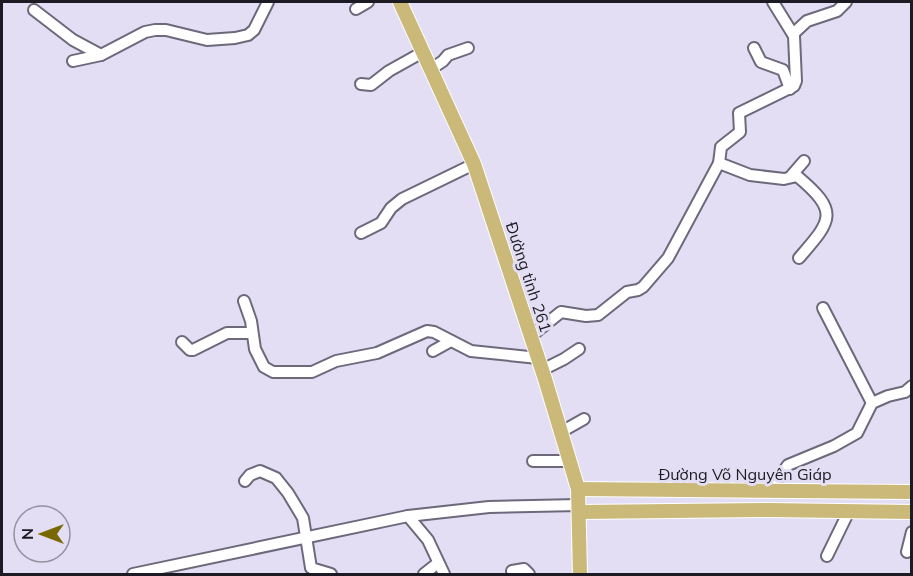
<svg xmlns="http://www.w3.org/2000/svg" width="913" height="576" viewBox="0 0 913 576" font-family="Mulish,sans-serif">
<style>
.lines{fill:none;stroke-linecap:round;stroke-linejoin:round}
.minor-casing{stroke:#6d697b;stroke-width:14}
.major-casing{stroke:#fff;stroke-width:16}
.minor{stroke:#fff;stroke-width:10}
.major{stroke:#cab979;stroke-width:14}
.labels{text-anchor:middle;dominant-baseline:central;stroke-width:6;stroke-linejoin:round;paint-order:stroke}
.street-label{font-size:16px;fill:#1c1a22;stroke:#e3def4}
</style>
<rect width="100%" height="100%" fill="#e3def4"/>
<g class="lines">
<!-- minor casing -->
<g class="minor-casing">
<g id="minor">
<polyline points="356,9 368,2"/>
<polyline points="34,10 73,40 101,55"/>
<polyline points="793,34 807,21 837,11 846,2"/>
<polyline points="754,48 761,62 783,70 790,89"/>
<polyline points="73,61 101,55 145,32 155,30 166,30 207,40 235,38 248,35 254,30 268,2"/>
<polyline points="431,69 443,61 448,55 468,48"/>
<polyline points="361,84 371,85 389,71 423,52"/>
<path d="M719,163L750,175L784,179L797,176C840,212 832,220 799,258"/>
<polyline points="791,176 804,161"/>
<polyline points="361,233 381,223 391,208 402,199 474,164"/>
<polyline points="244,301 251,321 255,349 264,367 273,372 312,372 336,361 377,353 427,331 434,332 471,351 538,358"/>
<polyline points="823,308 872,403"/>
<polyline points="531,336 561,312 586,316 598,315 627,292 638,290 643,287 668,258 719,163 721,147 740,132 739,113 794,86 796,81 794,36 773,2"/>
<polyline points="182,342 190,350 193,350 227,333 252,333"/>
<polyline points="433,351 451,341"/>
<polyline points="542,370 564,359 579,349"/>
<polyline points="561,432 584,419"/>
<polyline points="533,461 569,461"/>
<polyline points="245,481 250,475 260,471 276,478 288,493 303,518 311,568 331,574"/>
<polyline points="770,490 788,465 834,446 857,433 872,403 888,396 905,392 912,386"/>
<polyline points="408,516 428,540 444,574"/>
<polyline points="907,552 912,532"/>
<polyline points="827,556 849,511"/>
<polyline points="512,571 524,569 529,574"/>
<polyline points="133,574 408,516 489,507 579,505"/>
<polyline points="424,574 438,563"/>
</g>
</g>
<!-- major casing -->
<g class="major-casing">
<g id="major">
<polyline points="400,2 474,164 545,379 578,489 580,574"/>
<polyline points="578,489 912,492"/>
<polyline points="579,512 768,510 912,512"/>
</g>
</g>
<!-- minor -->
<use href="#minor" class="minor"/>
<!-- major -->
<use href="#major" class="major"/>
</g>
<g class="labels">
<!-- street labels -->
<g class="street-label">
<text transform="translate(529 277) rotate(72)">Đường tỉnh 261</text>
<text x="745" y="474">Đường Võ Nguyên Giáp</text>
</g>
</g>
<!-- border -->
<rect width="913" height="576" fill="none" stroke="#1c1a22" stroke-width="6"/>
<!-- north arrow -->
<g transform="translate(42 534) rotate(270)"><circle r="28" fill="#e3def4" stroke="#9390a0" stroke-width="1.5"/>
<path d="M0-4.5L10 22L0 15L-10 22Z" fill="#776900"/>
<text y="-9" font-size="16" font-weight="bold" text-anchor="middle" fill="#1c1a22">N</text>
</g>
</svg>
